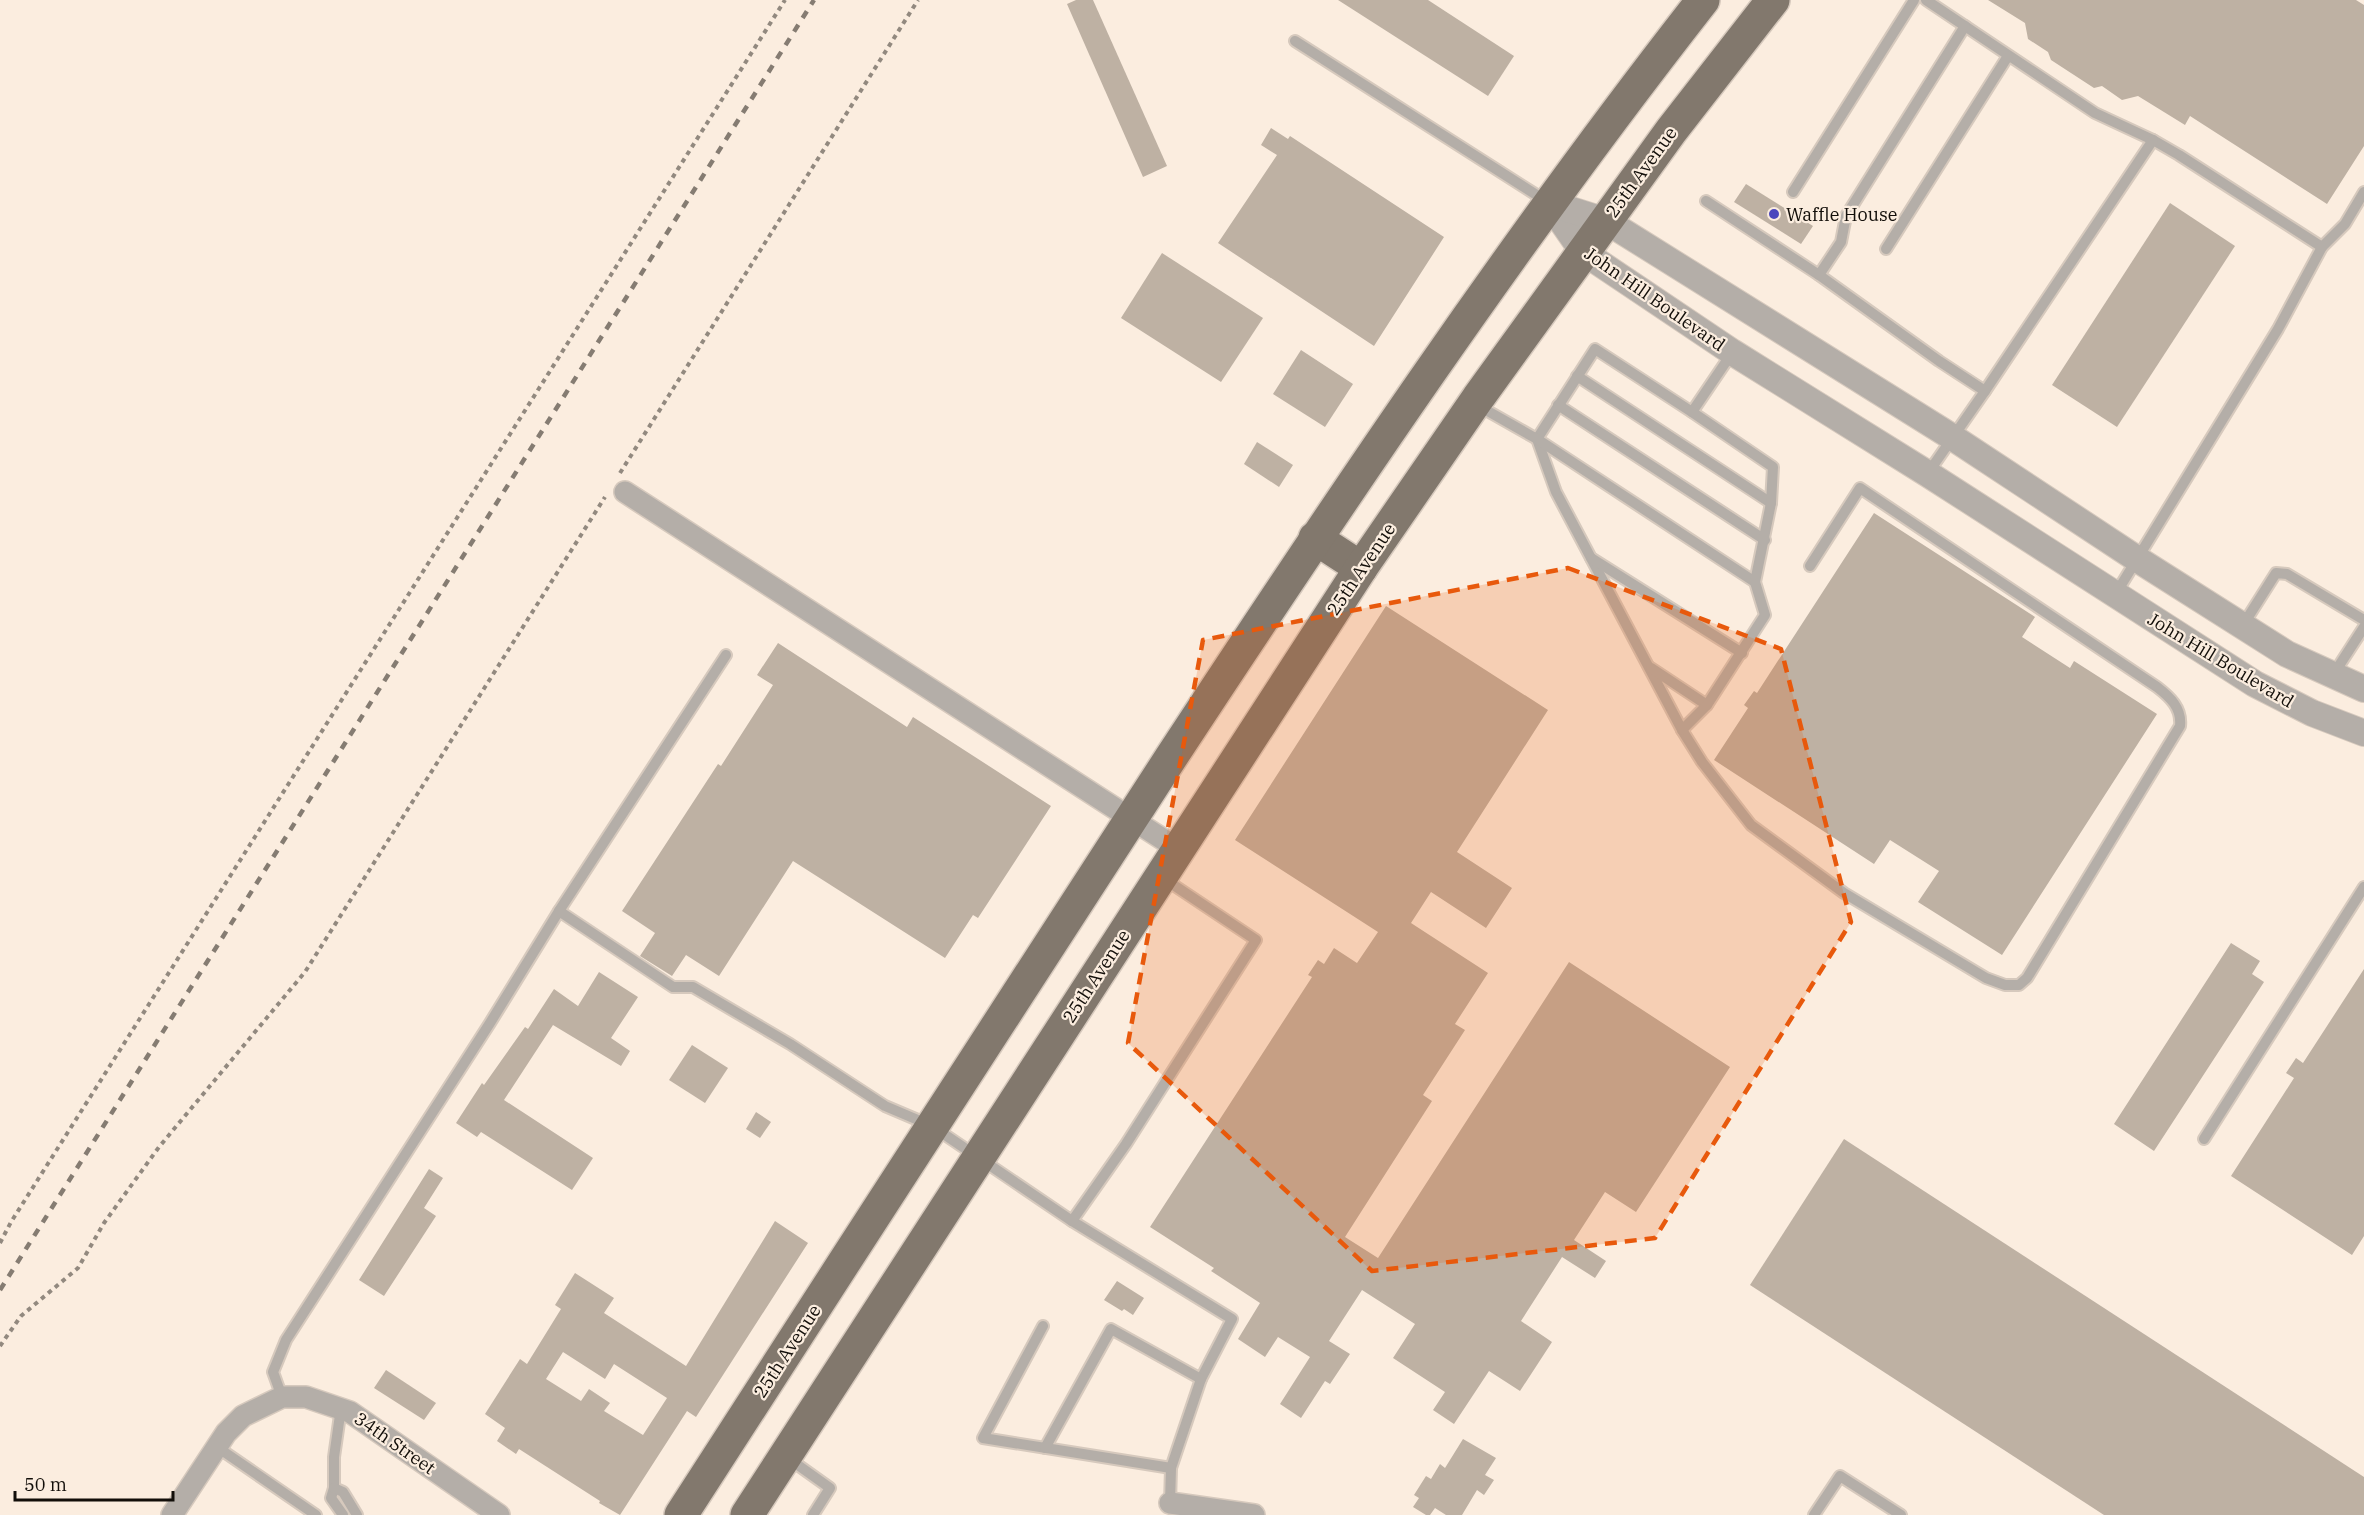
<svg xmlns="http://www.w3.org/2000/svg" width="2364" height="1515" viewBox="0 0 2364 1515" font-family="'IBM Plex Serif',serif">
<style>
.building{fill:#beb1a3;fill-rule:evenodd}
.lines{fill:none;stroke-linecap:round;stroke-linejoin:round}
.service-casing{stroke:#d6c9bd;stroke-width:14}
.minor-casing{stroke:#d6c9bd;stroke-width:24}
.tertiary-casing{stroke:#d6c9bd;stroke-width:28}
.primary-casing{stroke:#d6c9bd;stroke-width:36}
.path{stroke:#92897f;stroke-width:4;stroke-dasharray:4.5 4.5;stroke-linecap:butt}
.service{stroke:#b4aea8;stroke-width:10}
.minor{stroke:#b4aea8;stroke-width:21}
.tertiary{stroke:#b4aea8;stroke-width:26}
.primary{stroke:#82786d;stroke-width:33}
.rail{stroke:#857c72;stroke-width:4.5;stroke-dasharray:8 8;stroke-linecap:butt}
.marked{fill:#e8590c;fill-opacity:0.2;stroke:#e8590c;stroke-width:4.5;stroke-dasharray:12 8;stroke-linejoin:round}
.poi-dot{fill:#4b47bd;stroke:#fbeddf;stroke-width:2}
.labels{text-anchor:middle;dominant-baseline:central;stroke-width:4.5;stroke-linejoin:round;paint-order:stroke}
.street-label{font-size:18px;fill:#120e09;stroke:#fbeddf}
.poi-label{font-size:18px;fill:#120e09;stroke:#fbeddf;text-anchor:start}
</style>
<rect width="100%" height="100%" fill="#fbeddf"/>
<!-- building -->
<g class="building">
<polygon points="1076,0 1093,0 1167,166 1143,177 1067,4"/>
<polygon points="1338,0 1428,0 1514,56 1488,96"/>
<polygon points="1988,0 2356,0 2364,5 2364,146 2327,204 2190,116 2185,125 2138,96 2122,100 2102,86 2094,88 2051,60 2048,52 2028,39 2025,23"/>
<polygon points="1271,128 1288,139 1290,136 1444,237 1374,346 1218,243 1277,155 1261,145"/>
<polygon points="1746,184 1813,226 1801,244 1734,202"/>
<polygon points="2170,203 2235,246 2117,427 2052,385"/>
<polygon points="1162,253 1263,318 1221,382 1121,318"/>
<polygon points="1301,350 1353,384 1325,427 1273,394"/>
<polygon points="1257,442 1293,465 1279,487 1244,464"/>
<polygon points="1874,513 2035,617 2022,637 2070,668 2074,661 2157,714 2002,955 1918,902 1939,871 1890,840 1874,864 1714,760 1748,708 1744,705 1754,691 1757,693"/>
<polygon points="1386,606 1548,710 1457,852 1512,888 1486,928 1431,892 1411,923 1488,973 1455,1024 1465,1030 1423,1095 1432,1101 1345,1237 1378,1258 1569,962 1730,1067 1636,1212 1605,1192 1574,1240 1606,1261 1595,1278 1562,1257 1521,1321 1552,1342 1520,1391 1489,1371 1454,1424 1433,1410 1445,1392 1393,1358 1415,1324 1362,1290 1329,1341 1350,1354 1330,1384 1325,1381 1301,1418 1280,1404 1310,1357 1278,1337 1265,1357 1238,1339 1260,1303 1211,1271 1214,1268 1150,1227 1312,977 1308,975 1318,960 1324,964 1334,948 1357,963 1378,932 1235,840"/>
<polygon points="778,643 907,727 913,717 1051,806 978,918 973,915 945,958 793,861 719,976 686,955 672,976 640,956 655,933 622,911 718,764 721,766 773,685 757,675"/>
<polygon points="2231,943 2260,961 2252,974 2264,982 2154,1151 2114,1124"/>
<polygon points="2364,969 2364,1236 2352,1255 2231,1176 2294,1078 2286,1073 2296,1058 2303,1063"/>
<polygon points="599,972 638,997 611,1038 630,1051 621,1066 553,1025 504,1100 593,1158 572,1190 481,1132 477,1137 456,1123 482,1083 484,1085 525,1027 528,1029 554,989 578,1006"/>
<polygon points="692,1045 728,1068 705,1103 669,1080"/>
<polygon points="756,1112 771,1122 760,1138 746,1129"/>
<polygon points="1844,1139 2364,1477 2364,1515 2104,1515 1750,1285"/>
<polygon points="429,1169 443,1178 424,1208 436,1216 384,1296 359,1280"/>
<path d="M775,1221L808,1243L696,1417L687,1411L620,1515L599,1503L600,1501L519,1449L516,1454L497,1441L505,1428L485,1414L520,1359L527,1364L561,1309L555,1305L575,1273L614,1298L604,1313L686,1366ZM563,1352L605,1379L614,1364L667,1398L643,1435L604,1411L610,1403L589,1389L581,1401L546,1379Z"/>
<polygon points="1117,1281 1144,1298 1133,1315 1124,1309 1122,1311 1104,1300"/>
<polygon points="386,1370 436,1403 424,1420 374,1388"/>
<polygon points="1463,1439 1496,1458 1485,1475 1494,1480 1484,1495 1477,1490 1462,1515 1446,1515 1435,1508 1430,1515 1426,1515 1413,1507 1419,1498 1414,1495 1426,1476 1431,1479 1440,1464 1445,1468"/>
</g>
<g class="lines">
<!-- service casing -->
<g class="service-casing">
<g id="service">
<polyline points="1926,0 2095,113 2153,140 2179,155 2322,247"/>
<polyline points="1295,41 1546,201"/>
<polyline points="1793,192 1914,0"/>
<polyline points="1706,201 1819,275"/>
<polyline points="1886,249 2008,56"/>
<path d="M1732,353L1692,412L1595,349L1537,439L1556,492L1682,730L1702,762L1751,825L1844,893L1986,978L2005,985H2019L2027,978L2180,726C2182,708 2170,697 2157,687L1860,488L1810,566"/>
<polyline points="1577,376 1771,503"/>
<polyline points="1985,391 2153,140"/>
<polyline points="1477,405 1537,439 1755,582"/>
<polyline points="1558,405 1765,540"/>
<polyline points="1928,473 1985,391 1939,361 1819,275 1841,242 1846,216 1965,26"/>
<polyline points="1591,558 1742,653"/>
<polyline points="2115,595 2278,329 2322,247 2345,224 2364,192"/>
<polyline points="2243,625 2276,573 2287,574 2364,620"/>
<polyline points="1651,668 1707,705"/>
<polyline points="2333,675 2364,627"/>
<polyline points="1682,730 1707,705 1765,615 1755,582 1771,503 1773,467 1692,412"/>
<polyline points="559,911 726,655"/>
<polyline points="2204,1139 2364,887"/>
<polyline points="1072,1221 1232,1319 1201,1379 1171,1468 1170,1503"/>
<polyline points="1043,1326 983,1438 1171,1468"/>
<polyline points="282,1397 273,1372 286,1340 490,1023 559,911 673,987 693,987 790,1044 885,1106 932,1126 1072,1221 1126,1144 1256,940 1163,878"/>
<polyline points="341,1408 334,1457 334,1488 331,1498 343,1515"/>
<polyline points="217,1447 316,1515"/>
<polyline points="1045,1448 1111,1329 1201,1379"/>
<polyline points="788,1458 830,1488 813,1515"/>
<polyline points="334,1488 343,1492 357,1515"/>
<polyline points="1814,1515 1840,1476 1901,1515"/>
</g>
</g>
<!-- minor casing -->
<g class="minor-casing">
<g id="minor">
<polyline points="625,492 1178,849"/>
<polyline points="1170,1503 1254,1515"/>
<polyline points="172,1515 226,1433 243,1416 282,1397 306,1397 350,1412 499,1515"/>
</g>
</g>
<!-- tertiary casing -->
<g class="tertiary-casing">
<g id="tertiary">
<polyline points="1549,203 1583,252 1732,352 1928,474 2255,684 2312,713 2364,733"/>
<polyline points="1549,203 1606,221 1952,437 2137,559 2287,654 2364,689"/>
</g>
</g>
<!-- primary casing -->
<g class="primary-casing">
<g id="primary">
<polyline points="1315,538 1361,568"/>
<path d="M681,1515C844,1263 1006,1010 1170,759C1340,500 1512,244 1703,0"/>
<polyline points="747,1515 1361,568 1478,398 1671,131 1773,0"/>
</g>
</g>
<!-- path -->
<g class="path">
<polyline points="620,473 918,0"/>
<polyline points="0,1243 11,1222 785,0"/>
<polyline points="0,1346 21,1316 78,1268 104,1223 159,1147 305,972 605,497"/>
</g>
<!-- service -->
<use href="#service" class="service"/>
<!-- minor -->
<use href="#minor" class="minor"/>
<!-- tertiary -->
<use href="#tertiary" class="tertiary"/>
<!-- primary -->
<use href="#primary" class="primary"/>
<!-- rail -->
<polyline class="rail" points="0,1290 814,0"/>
</g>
<!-- marked area -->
<path class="marked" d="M1568,568L1781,649L1851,922L1655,1238L1372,1271L1128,1043L1203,640Z"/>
<!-- markers -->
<circle class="poi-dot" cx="1774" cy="214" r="6"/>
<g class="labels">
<!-- street labels -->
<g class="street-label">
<text transform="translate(1641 172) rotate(-54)">25th Avenue</text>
<text transform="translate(1655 299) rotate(35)">John Hill Boulevard</text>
<text transform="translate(1361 569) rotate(-56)">25th Avenue</text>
<text transform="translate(2221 660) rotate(31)">John Hill Boulevard</text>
<text transform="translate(1096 976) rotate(-57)">25th Avenue</text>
<text transform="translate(787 1351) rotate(-57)">25th Avenue</text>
<text transform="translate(395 1443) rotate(35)">34th Street</text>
</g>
<!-- poi labels -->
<g class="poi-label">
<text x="1786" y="214">Waffle House</text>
</g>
</g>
<!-- scale -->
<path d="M15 1491v9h158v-9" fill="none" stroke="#120e09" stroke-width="3"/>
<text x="24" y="1491" font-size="18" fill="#120e09" stroke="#fbeddf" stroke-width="4.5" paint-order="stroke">50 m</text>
</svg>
